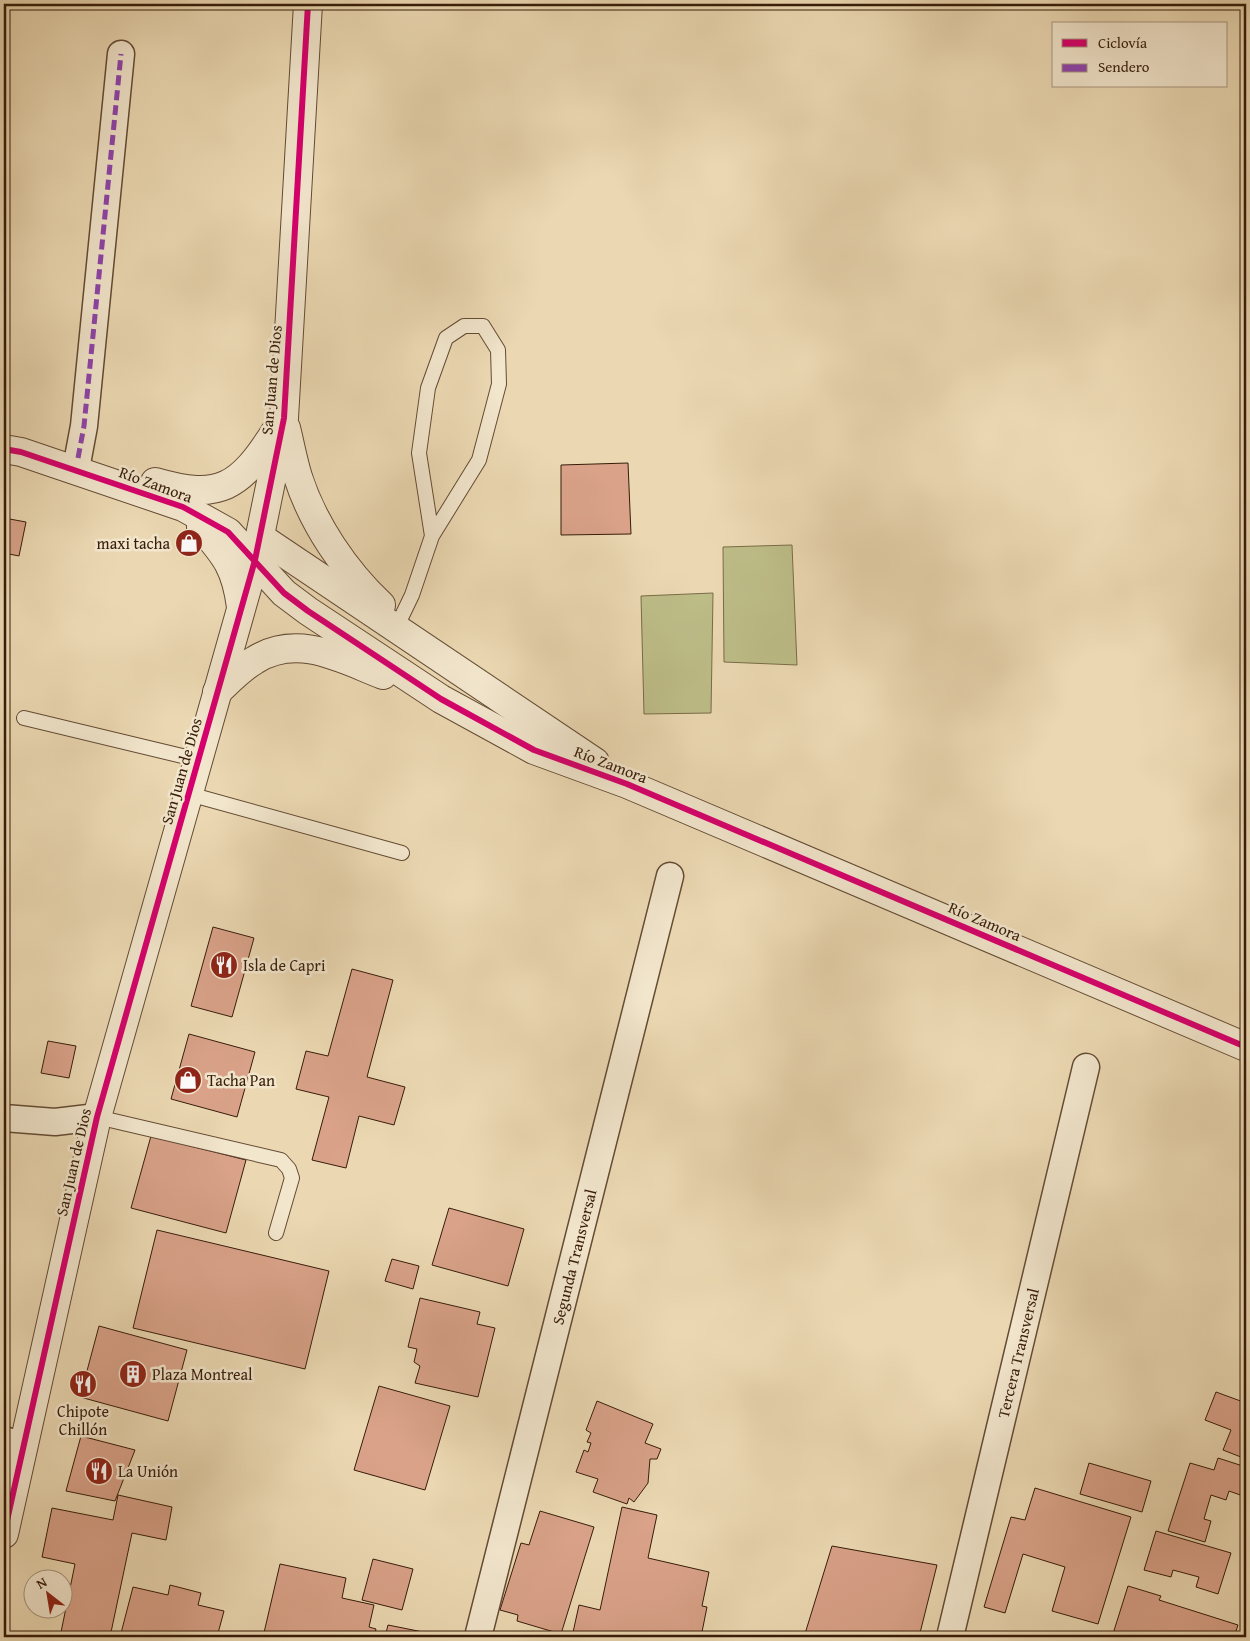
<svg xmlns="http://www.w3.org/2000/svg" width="1250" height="1641" viewBox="0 0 1250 1641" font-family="'Gentium Book Plus',serif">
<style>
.green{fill:#bdbd88;stroke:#7a6c48}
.building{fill:#d9a289;stroke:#371c09}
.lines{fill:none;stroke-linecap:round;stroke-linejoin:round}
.service-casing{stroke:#644b33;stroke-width:16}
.minor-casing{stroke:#644b33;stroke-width:29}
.tertiary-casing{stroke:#644b33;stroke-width:30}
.service{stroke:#f2e6cd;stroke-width:14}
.minor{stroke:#f2e6cd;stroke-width:26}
.tertiary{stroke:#f2e6cd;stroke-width:28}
.quiet{stroke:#8e44ad;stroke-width:5;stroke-dasharray:10 5;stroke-linecap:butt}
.cycleway-casing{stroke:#f2e6cd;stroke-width:9}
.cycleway{stroke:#d6006c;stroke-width:6}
.labels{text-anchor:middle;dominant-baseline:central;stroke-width:5;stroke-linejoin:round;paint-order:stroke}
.street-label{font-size:16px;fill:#371c09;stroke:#f2e6cd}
.poi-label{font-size:16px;fill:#371c09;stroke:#f2e6cd;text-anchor:start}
</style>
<rect width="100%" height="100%" fill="#ebd8b2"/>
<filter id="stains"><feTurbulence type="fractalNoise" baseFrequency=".004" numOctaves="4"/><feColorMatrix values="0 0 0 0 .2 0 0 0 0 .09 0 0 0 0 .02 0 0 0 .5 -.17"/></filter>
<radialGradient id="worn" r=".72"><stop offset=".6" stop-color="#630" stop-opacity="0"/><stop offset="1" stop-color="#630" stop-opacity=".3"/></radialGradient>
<!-- green -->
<g class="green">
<polygon points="792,545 797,665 724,662 723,547"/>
<polygon points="713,593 711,713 644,714 641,596"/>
</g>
<!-- building -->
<g class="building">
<polygon points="74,4 104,4 103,9"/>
<polygon points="628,463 631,534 561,535 561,465"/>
<polygon points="4,518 26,522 19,556 4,553"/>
<polygon points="213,927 254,938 232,1017 191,1006"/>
<polygon points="352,969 393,980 367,1077 405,1087 394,1125 359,1116 346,1168 312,1160 329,1097 296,1089 306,1051 328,1056"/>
<polygon points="189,1034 255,1052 237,1117 171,1099"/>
<polygon points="48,1041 76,1046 69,1078 41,1073"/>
<polygon points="151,1136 246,1160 226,1233 131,1208"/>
<polygon points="449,1208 524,1229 508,1286 432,1265"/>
<polygon points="157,1230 329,1271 305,1369 133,1328"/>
<polygon points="392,1259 419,1266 413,1289 385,1281"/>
<polygon points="420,1298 480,1312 477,1324 495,1328 478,1397 415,1383 420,1366 414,1362 417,1349 408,1347"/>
<polygon points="99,1326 187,1350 168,1421 80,1397"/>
<polygon points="379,1386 450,1406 425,1490 354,1470"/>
<polygon points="1216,1392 1246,1403 1246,1459 1223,1450 1231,1430 1205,1420"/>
<polygon points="597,1401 653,1424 645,1443 661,1449 657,1459 650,1459 648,1483 634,1502 629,1498 627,1504 593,1492 598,1479 576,1472 584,1450 588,1452 591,1443 587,1442 591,1433 586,1430"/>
<polygon points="81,1436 135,1450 115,1501 66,1491"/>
<polygon points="1218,1458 1246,1467 1246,1497 1229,1491 1226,1500 1211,1495 1204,1519 1211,1521 1205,1542 1168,1531 1190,1463 1214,1470"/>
<polygon points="1089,1463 1151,1481 1142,1512 1080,1494"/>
<polygon points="1035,1488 1131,1517 1098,1624 1052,1611 1065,1567 1023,1554 1005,1613 984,1607 1011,1517 1025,1520"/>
<polygon points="118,1495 172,1507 166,1540 132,1533 110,1637 60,1637 75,1564 42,1557 52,1508 113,1520"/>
<polygon points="622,1507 657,1515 648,1558 709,1572 702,1606 707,1607 701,1637 572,1637 579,1605 600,1610"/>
<polygon points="540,1511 594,1527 561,1634 517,1621 518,1615 500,1610 521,1543 529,1545"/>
<polygon points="1156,1531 1231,1553 1218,1594 1196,1587 1199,1577 1173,1570 1171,1577 1144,1570"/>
<polygon points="832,1546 937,1565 919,1637 804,1637"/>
<polygon points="373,1559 413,1569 402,1610 362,1600"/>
<polygon points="280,1564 346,1578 342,1598 374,1605 369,1627 376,1629 374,1637 263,1637"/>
<polygon points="170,1585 201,1593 198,1605 224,1611 217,1637 120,1637 133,1587 168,1595"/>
<polygon points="1128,1586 1161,1596 1159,1600 1238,1625 1234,1637 1112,1637"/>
<polygon points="388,1625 428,1633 427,1637 385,1637"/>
</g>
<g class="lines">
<!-- service casing -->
<g class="service-casing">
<g id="service">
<polyline points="399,622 412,595 432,536 479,460 499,384 498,350 483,326 464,326 446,338 428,388 419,453 432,536"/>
<polyline points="24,718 199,760"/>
<polyline points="189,794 402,853"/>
<polyline points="97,1117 281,1160 289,1169 292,1178 276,1233"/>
</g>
</g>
<!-- minor casing -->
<g class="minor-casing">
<g id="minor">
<polyline points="78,458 84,426 121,54"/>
<polyline points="4,1118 55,1122 97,1117"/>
<polyline points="4,1440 22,1445"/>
<path id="s1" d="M478,1637L670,876"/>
<path id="s2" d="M950,1637L1086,1067"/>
</g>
</g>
<!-- tertiary casing -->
<g class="tertiary-casing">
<g id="tertiary">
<path d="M286,428C290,444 293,461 298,477C313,524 345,571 381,605"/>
<polyline points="4,449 21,452 183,507 228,532 284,593 308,611 441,699 534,750 627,784 1246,1047"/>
<path d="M155,482C220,501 240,487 275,432"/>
<path d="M201,527C226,556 236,568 241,607"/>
<polyline points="260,537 595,762"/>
<path d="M217,692C229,681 241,668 255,660C298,633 342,659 383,675"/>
<polyline points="4,1534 97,1117 255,560 284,418 308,4"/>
</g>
</g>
<!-- service -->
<use href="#service" class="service"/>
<!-- minor -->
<use href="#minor" class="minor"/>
<!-- tertiary -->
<use href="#tertiary" class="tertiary"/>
<!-- quiet -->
<polyline class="quiet" points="78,458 84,426 121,54"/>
<!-- cycleway casing -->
<g class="cycleway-casing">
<g id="cycleway">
<polyline points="4,449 21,452 183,507 228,532 284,593 308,611 441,699 534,750 627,784 1246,1047"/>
<polyline points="4,1534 97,1117 255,560 284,418 308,4"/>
</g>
</g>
<!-- cycleway -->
<use href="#cycleway" class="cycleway"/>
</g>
<!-- icons -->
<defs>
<g id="shop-disc" transform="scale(1.4375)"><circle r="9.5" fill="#8f2418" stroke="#f2e6cd"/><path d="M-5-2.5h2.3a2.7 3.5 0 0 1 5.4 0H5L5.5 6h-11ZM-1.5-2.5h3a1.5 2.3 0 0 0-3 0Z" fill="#fff"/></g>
<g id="restaurant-disc" transform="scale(1.4375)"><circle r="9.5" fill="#8f2418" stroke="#f2e6cd"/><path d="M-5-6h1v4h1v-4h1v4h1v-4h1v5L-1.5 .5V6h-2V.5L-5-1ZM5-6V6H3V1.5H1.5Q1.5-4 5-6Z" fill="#fff"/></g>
<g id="building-disc" transform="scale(1.4375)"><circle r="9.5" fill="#8f2418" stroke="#f2e6cd"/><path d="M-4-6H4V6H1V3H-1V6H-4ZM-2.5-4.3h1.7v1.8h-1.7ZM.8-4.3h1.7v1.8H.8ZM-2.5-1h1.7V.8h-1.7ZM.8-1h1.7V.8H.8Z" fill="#fff"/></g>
</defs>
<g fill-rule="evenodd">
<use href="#shop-disc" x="189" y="543"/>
<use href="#restaurant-disc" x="224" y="965"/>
<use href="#shop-disc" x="188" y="1080"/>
<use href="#building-disc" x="133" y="1374"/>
<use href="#restaurant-disc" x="83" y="1384"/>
<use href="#restaurant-disc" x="99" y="1471"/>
</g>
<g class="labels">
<!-- street labels -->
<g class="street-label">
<text transform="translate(271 380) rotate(-85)">San Juan de Dios</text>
<text transform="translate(156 484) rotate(20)">Río Zamora</text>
<text transform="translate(611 764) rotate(21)">Río Zamora</text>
<text transform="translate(181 771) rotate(-74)">San Juan de Dios</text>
<text transform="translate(985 921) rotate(23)">Río Zamora</text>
<text transform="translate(73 1162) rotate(-77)">San Juan de Dios</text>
<text stroke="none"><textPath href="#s1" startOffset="392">Segunda Transversal</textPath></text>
<text stroke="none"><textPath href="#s2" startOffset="292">Tercera Transversal</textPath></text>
</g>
<!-- poi labels -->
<g class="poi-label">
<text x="170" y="543" text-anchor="end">maxi tacha</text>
<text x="243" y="965">Isla de Capri</text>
<text x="207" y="1080">Tacha Pan</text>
<text x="152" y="1374">Plaza Montreal</text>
<text x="83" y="1411" text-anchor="middle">Chipote<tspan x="83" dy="18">Chillón</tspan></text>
<text x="118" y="1471">La Unión</text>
</g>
</g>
<!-- margin -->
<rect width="1250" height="1641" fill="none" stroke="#ebd8b2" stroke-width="20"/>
<rect x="5" y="5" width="1240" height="1631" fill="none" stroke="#371c09" stroke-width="2.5"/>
<rect x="10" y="10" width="1230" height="1621" fill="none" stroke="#371c09"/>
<!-- legend -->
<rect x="1052" y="22" width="175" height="65" fill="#f2e6cd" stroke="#a7957f"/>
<rect x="1062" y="39" width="25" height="8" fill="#d6006c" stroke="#a7957f"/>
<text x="1098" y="48" font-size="15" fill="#371c09">Ciclovía</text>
<rect x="1062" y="64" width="25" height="8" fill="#8e44ad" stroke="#a7957f"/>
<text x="1098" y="72" font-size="15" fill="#371c09">Sendero</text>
<!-- north arrow -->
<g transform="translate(48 1594) rotate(329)"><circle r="24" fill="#f2e6cd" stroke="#a7957f"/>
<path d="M0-4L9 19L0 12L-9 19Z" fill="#8f2418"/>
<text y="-8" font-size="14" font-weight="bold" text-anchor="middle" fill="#371c09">N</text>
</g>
<rect width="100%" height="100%" filter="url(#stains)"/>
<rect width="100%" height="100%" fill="url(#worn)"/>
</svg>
